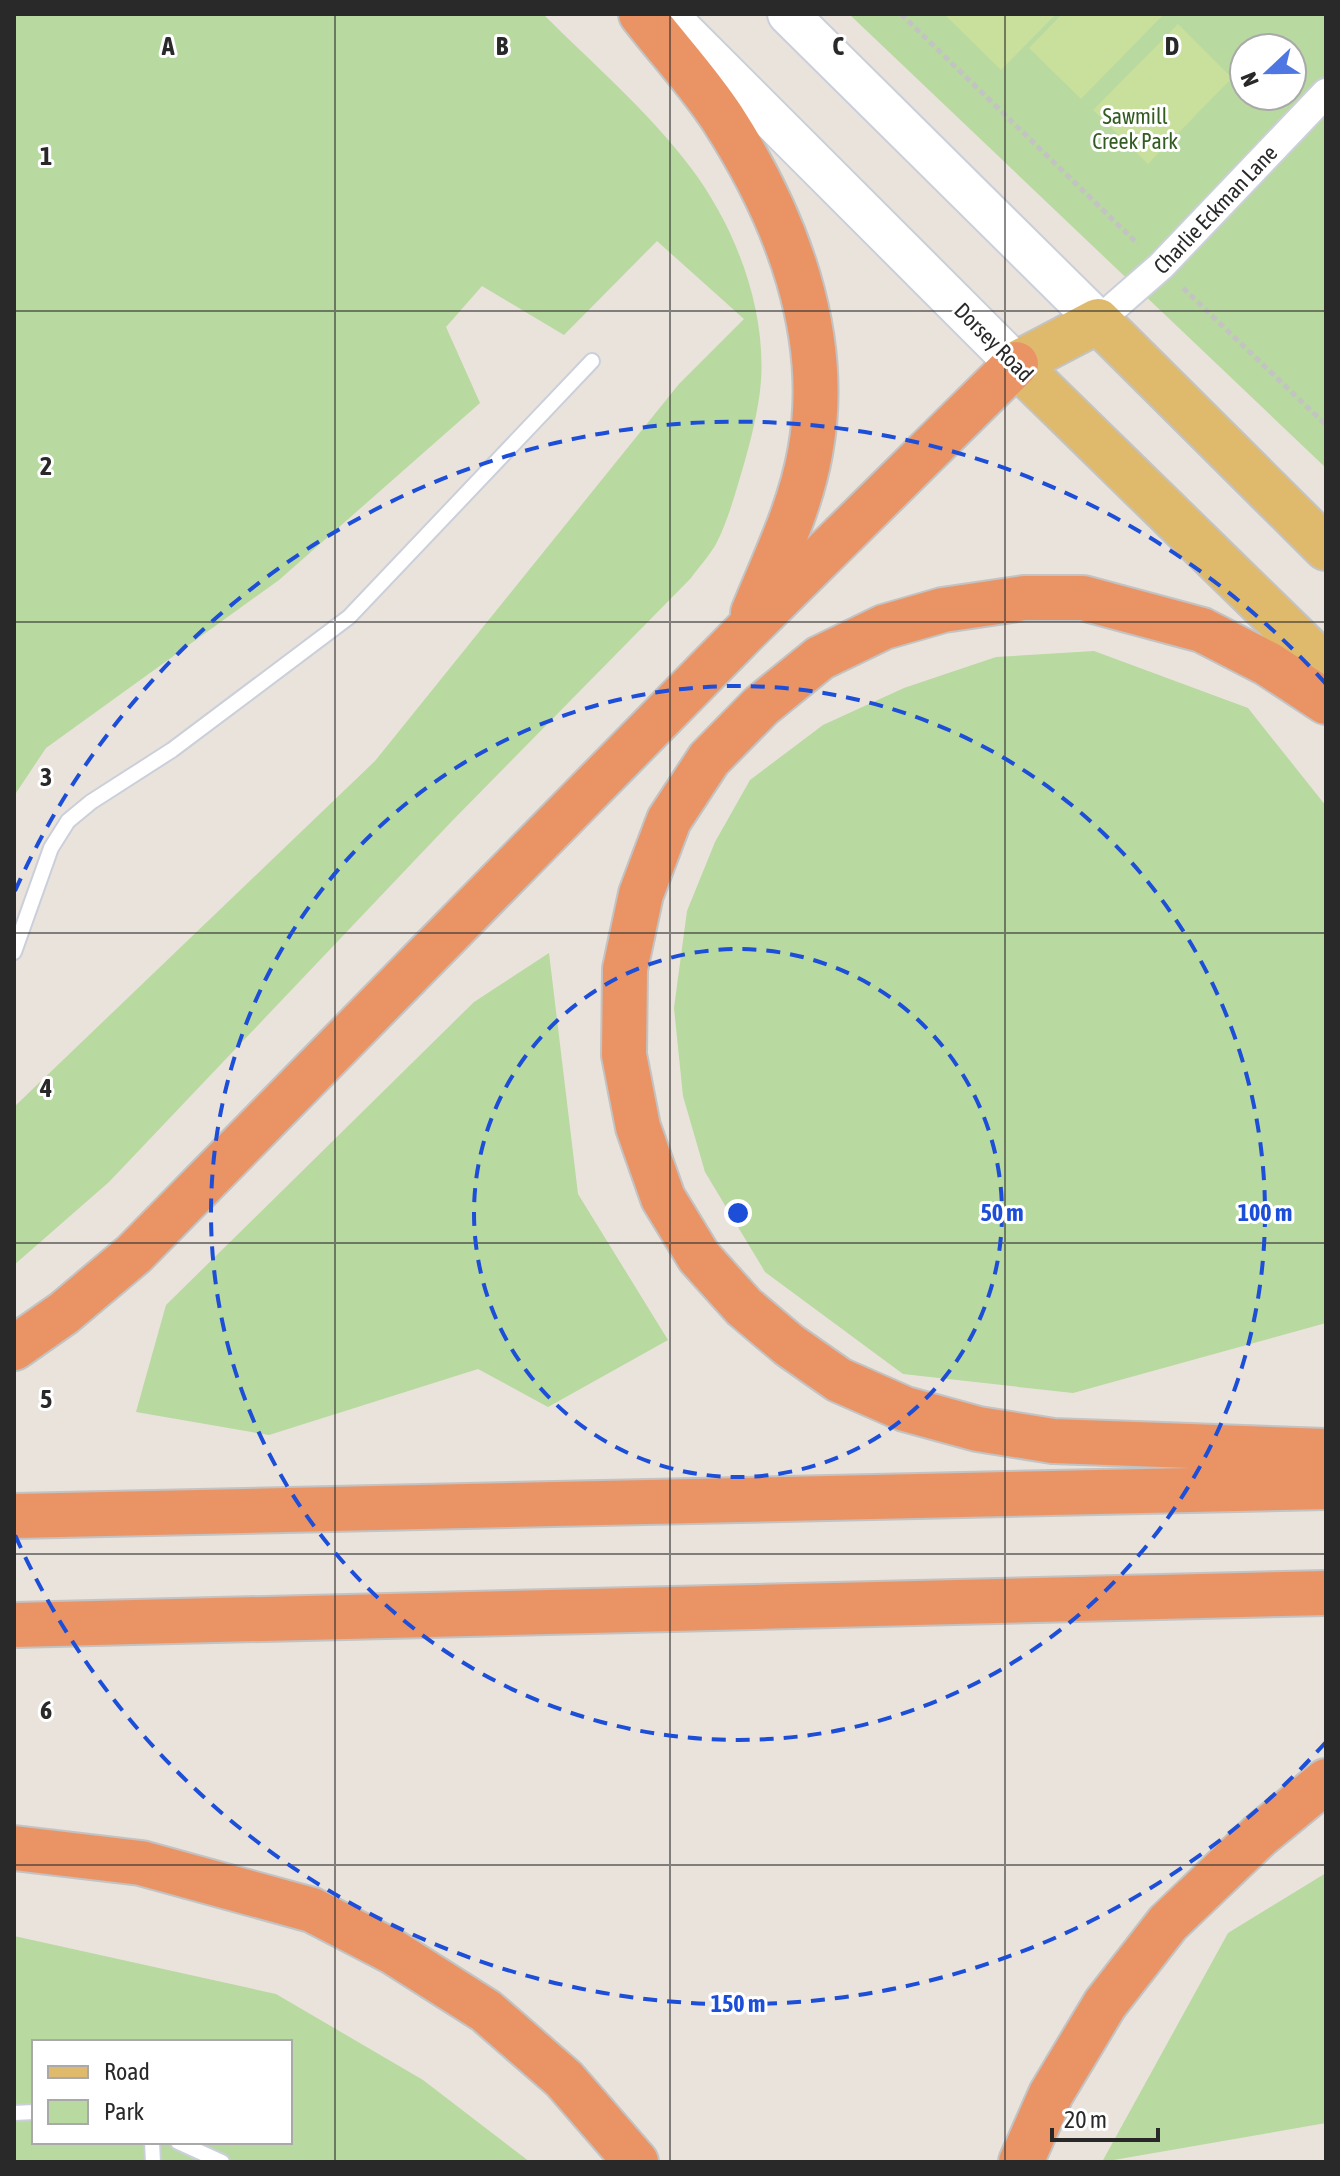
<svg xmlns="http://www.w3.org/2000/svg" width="1340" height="2176" viewBox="0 0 1340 2176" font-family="'Asap Condensed',sans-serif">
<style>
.green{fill:#b8d99f;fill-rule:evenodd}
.pitch{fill:#c9e09c}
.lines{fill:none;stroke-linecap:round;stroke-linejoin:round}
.lane-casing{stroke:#cbcfd9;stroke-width:18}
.street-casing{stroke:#cbcfd9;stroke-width:32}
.secondary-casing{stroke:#cbcfd9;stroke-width:44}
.primary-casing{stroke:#c3c3c3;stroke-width:48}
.highway-casing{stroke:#c3c3c3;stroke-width:48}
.path{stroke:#c3c3c3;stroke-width:5;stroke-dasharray:6 4;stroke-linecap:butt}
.lane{stroke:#fff;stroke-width:14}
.street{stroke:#fff;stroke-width:28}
.secondary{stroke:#fff;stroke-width:40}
.primary{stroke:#dfba6c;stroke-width:44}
.highway{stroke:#ea9466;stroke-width:44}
.grid{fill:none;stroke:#292929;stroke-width:2;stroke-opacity:0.55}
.ring{fill:none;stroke:#1d4ed8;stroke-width:4;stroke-dasharray:14 10}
.labels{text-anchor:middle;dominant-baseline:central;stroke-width:6;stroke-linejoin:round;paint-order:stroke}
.park-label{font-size:22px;fill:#335c22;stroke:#fff}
.street-label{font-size:22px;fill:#292929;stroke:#fff}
.grid-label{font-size:26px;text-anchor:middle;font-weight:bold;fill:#292929;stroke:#fff;stroke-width:6;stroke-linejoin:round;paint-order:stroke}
.centre{fill:#1d4ed8;stroke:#fff;stroke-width:4}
.ring-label{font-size:24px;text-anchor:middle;font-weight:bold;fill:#1d4ed8;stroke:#fff;stroke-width:6;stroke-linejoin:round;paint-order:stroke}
</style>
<rect width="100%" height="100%" fill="#e9e3dc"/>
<!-- green -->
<g class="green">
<path d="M14,14H543C593,64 649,112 691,168C737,229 769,315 760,391C756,422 748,451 739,481C733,501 726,525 716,544C709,556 699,567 691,578L452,821L109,1182L14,1265V1107L375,761L679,384L744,319L657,241L564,335L482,286L446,327L480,403L279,580L46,748L14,796Z"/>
<path d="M849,14H1326V468ZM1244,48H1292V96H1244Z"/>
<polygon points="1094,651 1248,708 1326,806 1326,1323 1073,1393 903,1374 765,1272 705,1172 683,1096 674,1008 687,911 715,842 750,780 823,725 904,688 996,657"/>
<polygon points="549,953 578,1194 668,1340 548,1407 478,1369 269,1435 136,1412 166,1305 474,1002"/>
<polygon points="1326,1873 1326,2123 1102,2162 1228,1933"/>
<path d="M14,1936L276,1994L423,2080L530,2162H14ZM34,2042H290V2142H34Z"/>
</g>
<!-- pitch -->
<g class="pitch">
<polygon points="944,14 1056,14 1001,70"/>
<polygon points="1062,14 1164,14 1081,99 1029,48"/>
<polygon points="1178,24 1232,78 1148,164 1093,110"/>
</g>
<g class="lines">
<!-- lane casing -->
<g class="lane-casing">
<g id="lane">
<polyline points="14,952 51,848 68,821 91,802 172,750 349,617 592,361"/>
<polyline points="14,2113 34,2112"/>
<polyline points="152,2142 153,2162"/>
<polyline points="178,2142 222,2162"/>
</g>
</g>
<!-- street casing -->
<g class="street-casing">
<g id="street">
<path id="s1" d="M1098,321L1161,266L1326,93"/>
</g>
</g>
<!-- secondary casing -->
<g class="secondary-casing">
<g id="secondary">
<polyline points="666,14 1016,364"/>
<polyline points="788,14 1098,321"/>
</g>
</g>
<!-- primary casing -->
<g class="primary-casing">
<polyline id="primary" points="1326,548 1098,321 1016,364 1326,667"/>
</g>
<!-- highway casing -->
<g class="highway-casing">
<g id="highway">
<path d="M641,14C668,49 699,82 723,119C786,217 832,335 810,453C800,509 774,561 753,613"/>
<polyline points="1326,702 1268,664 1202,630 1083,598 1024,598 943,610 884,627 820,658 761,706 709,759 669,820 641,894 625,969 624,1055 638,1127 663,1198 699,1257 744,1307 789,1345 839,1380 905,1409 978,1429 1053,1441 1326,1451"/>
<polyline points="14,1348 64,1313 134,1254 745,632 1016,364"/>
<polyline points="14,1516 1326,1487"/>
<polyline points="14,1625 1326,1593"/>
<polyline points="14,1848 141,1863 312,1910 393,1952 486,2011 564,2079 636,2162"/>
<polyline points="1021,2162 1051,2094 1105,2004 1168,1923 1259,1836 1326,1781"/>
</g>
</g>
<!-- path -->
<g class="path">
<polyline points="901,14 1138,244"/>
<polyline points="1183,288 1326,425"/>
</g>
<!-- lane -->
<use href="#lane" class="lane"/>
<!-- street -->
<use href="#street" class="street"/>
<!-- secondary -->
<use href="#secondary" class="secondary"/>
<!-- primary -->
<use href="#primary" class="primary"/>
<!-- highway -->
<use href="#highway" class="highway"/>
</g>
<!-- grid -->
<path class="grid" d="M335,14V2162M670,14V2162M1005,14V2162M14,311H1326M14,622H1326M14,933H1326M14,1243H1326M14,1554H1326M14,1865H1326"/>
<!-- distance rings -->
<g class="ring">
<circle cx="738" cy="1213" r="264"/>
<circle cx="738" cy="1213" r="527"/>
<path d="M1326 1742A791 791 0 0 1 15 1535M15 891A791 791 0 0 1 1326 684"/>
</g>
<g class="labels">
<!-- park labels -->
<g class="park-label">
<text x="1135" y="116">Sawmill<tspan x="1135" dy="25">Creek Park</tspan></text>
</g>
<!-- street labels -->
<g class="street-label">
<text stroke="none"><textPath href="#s1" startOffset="162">Charlie Eckman Lane</textPath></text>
<text transform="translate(994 342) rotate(45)">Dorsey Road</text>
</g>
</g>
<g class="grid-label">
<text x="168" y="55">A</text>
<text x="502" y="55">B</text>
<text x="838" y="55">C</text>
<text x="1172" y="55">D</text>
<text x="46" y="165">1</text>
<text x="46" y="475">2</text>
<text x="46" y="786">3</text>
<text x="46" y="1097">4</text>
<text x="46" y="1408">5</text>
<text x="46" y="1719">6</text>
</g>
<circle cx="738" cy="1213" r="12" class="centre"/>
<g class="ring-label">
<text x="1002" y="1221">50 m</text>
<text x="1265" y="1221">100 m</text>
<text x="738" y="2012">150 m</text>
</g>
<!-- border -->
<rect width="1340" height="2176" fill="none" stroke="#292929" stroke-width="32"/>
<!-- legend -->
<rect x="32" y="2040" width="260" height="104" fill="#ffffff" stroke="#a9a9a9" stroke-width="2"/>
<rect x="48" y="2066" width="40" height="12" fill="#dfba6c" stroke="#a9a9a9" stroke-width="2"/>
<text x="104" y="2080" font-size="24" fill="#292929">Road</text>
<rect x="48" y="2100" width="40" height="24" fill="#b8d99f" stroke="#a9a9a9" stroke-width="2"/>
<text x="104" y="2120" font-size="24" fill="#292929">Park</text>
<!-- north arrow -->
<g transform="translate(1268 72) rotate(248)"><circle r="38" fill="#ffffff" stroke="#a9a9a9" stroke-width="2"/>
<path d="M0-6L14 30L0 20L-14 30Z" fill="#4f77e3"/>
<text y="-12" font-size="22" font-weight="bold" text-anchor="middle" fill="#292929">N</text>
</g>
<!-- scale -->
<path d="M1052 2128v12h106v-12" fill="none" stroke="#292929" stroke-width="4"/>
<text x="1064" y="2128" font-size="24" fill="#292929" stroke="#ffffff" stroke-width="6" paint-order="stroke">20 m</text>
</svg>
